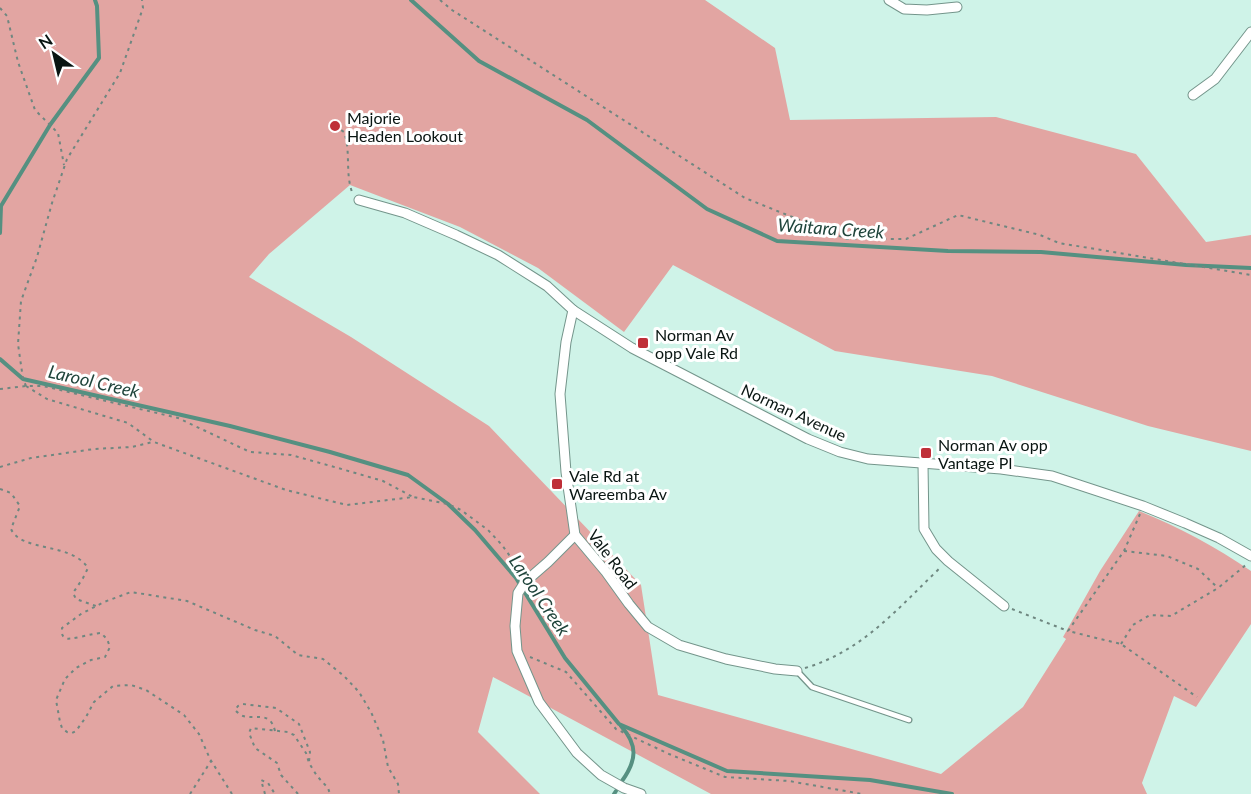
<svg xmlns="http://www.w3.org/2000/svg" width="1251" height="794" viewBox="0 0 1251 794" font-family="Lato,sans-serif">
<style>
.green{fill:#e2a5a2}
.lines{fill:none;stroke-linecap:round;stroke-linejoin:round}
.stream{stroke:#559081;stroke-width:4}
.service-casing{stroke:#74958b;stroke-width:7}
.minor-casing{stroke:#74958b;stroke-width:11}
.path{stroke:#6f8780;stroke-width:2;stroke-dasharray:3 4.5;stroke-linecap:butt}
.service{stroke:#fff;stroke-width:4.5}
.minor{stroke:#fff;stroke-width:9}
.poi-dot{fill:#bf2f38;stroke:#fff;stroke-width:2}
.labels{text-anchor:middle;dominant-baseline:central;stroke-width:6;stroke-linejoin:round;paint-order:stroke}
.poi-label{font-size:16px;fill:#091512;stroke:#fff;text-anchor:start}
.street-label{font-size:16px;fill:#091512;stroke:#fff}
.water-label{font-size:18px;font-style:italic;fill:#1f443b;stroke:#fff}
</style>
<rect width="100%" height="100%" fill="#cff3e8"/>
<!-- green -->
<path class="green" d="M0,0H705L775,48L790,120L996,117L1136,154L1206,242L1251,235V451L1148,426L992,376L835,351L673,265L624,332L538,268L460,227L350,185L269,254L249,277L351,337L489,426L641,585L658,695L941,774L1023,707L1066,639L1063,637L1100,571L1139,511C1179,527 1216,547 1251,571V624L1196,707L1174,696L1142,783L1147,794H711L493,677L478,732L540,794H0Z"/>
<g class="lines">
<!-- stream -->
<g class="stream">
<polyline points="411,0 479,61 587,120 707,209 777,241 948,251 1041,252 1186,265 1251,268"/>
<polyline points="0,233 1,206 50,125 99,58 97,6 95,0"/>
<polyline points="0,359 23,379 230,426 330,452 408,475 448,504 475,530 516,578 565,658 619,724 727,771 870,780 952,794"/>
<path d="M621,726C638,745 637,760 622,781"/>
<polyline points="614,794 616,791"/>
</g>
<!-- service casing -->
<g class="service-casing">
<polyline id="service" points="797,671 812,687 909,720"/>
</g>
<!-- minor casing -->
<g class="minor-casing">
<g id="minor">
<polyline points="889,0 904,9 927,10 957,7"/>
<polyline points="1193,95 1215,79 1251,32"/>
<polyline points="359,200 405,213 456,235 498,255 547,286 573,310 632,348 808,439 840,452 868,459 1001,469 1052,476 1143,506 1185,523 1219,538 1251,556"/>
<polyline points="573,310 566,342 560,394 566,472 575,535 606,572 629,604 648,627 679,645 726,659 775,669 797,671"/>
<polyline points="923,464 924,529 936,549 948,561 1004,606"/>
<polyline points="575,535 548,562 525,582 518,593 515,626 517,651 539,702 577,753 601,775 624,788 641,794"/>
</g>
</g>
<!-- path -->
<g class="path">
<polyline points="440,0 452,10 745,198 847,239 906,239 958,215 1040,235 1059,243 1251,275"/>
<polyline points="0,8 7,16 18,62 35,110 58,133 64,165"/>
<path d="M335,126L344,132C351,151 345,172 352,192"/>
<polyline points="26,386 47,399 128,423 154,442 286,490 347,505 413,497 448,504 461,510 488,530 502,545 522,573"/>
<polyline points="26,386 23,379 18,344 21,301 37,257 52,203 67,159 120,73 143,8 142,0"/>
<polyline points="0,389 26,386 43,386 178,418 250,452 291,455 338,468 383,481 413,497"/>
<polyline points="0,467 31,458 94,449 132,447 153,442"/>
<path d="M0,489L11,493L20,506L11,529C21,552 71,542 88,568L83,578L73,593L76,599L96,606"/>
<polyline points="1140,514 1124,551 1068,631 1121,644 1197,697"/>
<polyline points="1124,551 1167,556 1198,569 1218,588"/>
<polyline points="1012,609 1068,631"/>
<polyline points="1121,644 1133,625 1150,615 1171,616 1218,588 1247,564"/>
<polyline points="530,657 566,672 616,729 669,754 725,777 789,781 862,794"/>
<path d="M805,668C863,651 898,608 941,567"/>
<path d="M275,731C270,710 255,720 243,716C240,715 237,712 235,710L238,706L243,704L276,708L299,724L310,752L309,762"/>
<polyline points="190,794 211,761"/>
<path d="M232,794L210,759L199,734L184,715L146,690L131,685L113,686L94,702L86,717L76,731L72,733L67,732L62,728L60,722L56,700L65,679L76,668L91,660L105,657L110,647L107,639L101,633C93,633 69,641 65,638C61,635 62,632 62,628L81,614L104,602L131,592L187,601L255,630L275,636L298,655L323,659L344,676L359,692L371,712L383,740L388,767L398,784L399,794"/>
<polyline points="265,794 261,780 268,783 275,794"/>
<polyline points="298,794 281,775 277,763 255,748 249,733 251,728 288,732 294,735 306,753 309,763 317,776 328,788 330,794"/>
</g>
<!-- service -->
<use href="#service" class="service"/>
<!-- minor -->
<use href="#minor" class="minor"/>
</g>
<!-- markers -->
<g class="poi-dot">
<circle cx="335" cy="126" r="6"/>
<rect x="637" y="337" width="12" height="12" rx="3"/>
<rect x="920" y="447" width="12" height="12" rx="3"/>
<rect x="551" y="478" width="12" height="12" rx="3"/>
</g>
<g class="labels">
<!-- poi labels -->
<g class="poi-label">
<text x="347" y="117">Majorie<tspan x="347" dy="18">Headen Lookout</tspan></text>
<text x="655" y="334">Norman Av<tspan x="655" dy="18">opp Vale Rd</tspan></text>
<text x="938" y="444">Norman Av opp<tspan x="938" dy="18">Vantage Pl</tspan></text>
<text x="569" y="475">Vale Rd at<tspan x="569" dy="18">Wareemba Av</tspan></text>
</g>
<!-- street labels -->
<g class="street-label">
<text transform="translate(794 412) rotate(25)">Norman Avenue</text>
<text transform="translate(613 559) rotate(53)">Vale Road</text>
</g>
<!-- water labels -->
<g class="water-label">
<text transform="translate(831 228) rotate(4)">Waitara Creek</text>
<text transform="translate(94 381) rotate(13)">Larool Creek</text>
<text transform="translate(540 595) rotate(56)">Larool Creek</text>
</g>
</g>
<!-- north arrow -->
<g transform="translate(54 54) rotate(326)" stroke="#ffffff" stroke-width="4.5" paint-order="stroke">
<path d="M0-4.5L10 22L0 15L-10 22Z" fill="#091512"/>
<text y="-9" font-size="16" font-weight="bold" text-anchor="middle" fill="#091512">N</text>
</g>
</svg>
